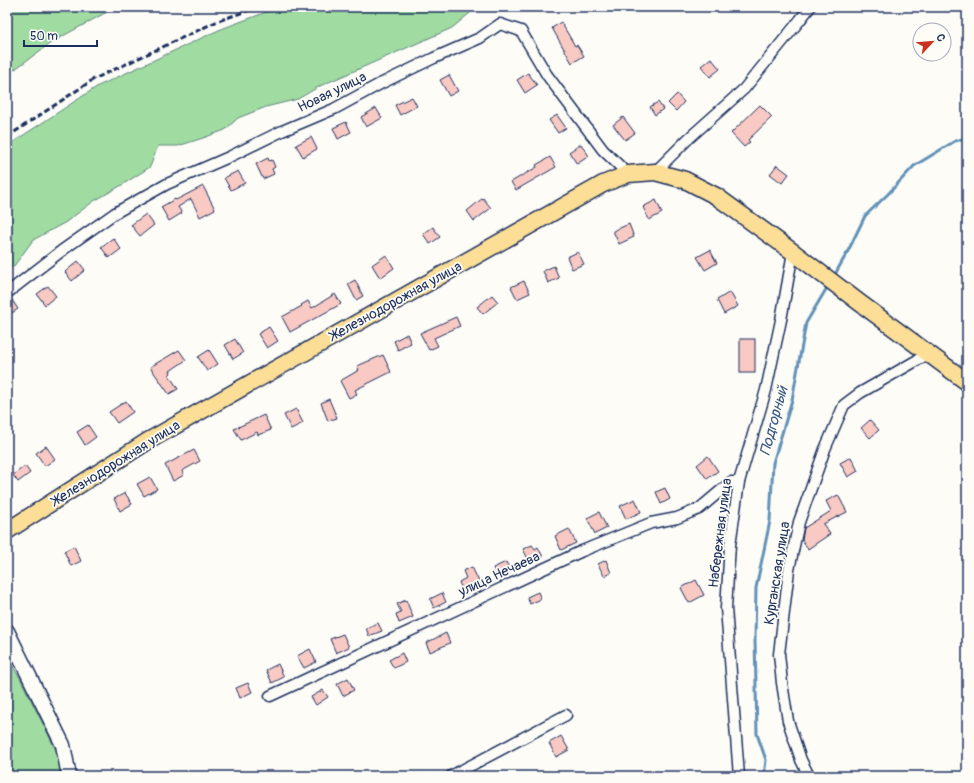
<svg xmlns="http://www.w3.org/2000/svg" width="974" height="783" viewBox="0 0 974 783" font-family="Pangolin,sans-serif">
<style>
.green{fill:#a0dba1;stroke:#5e8580}
.lines{fill:none;stroke-linecap:round;stroke-linejoin:round}
.stream{stroke:#6291b7;stroke-width:3}
.building{fill:#f9c9c3;stroke:#1b2f5e}
.minor-casing{stroke:#1b2f5e;stroke-width:13}
.secondary-casing{stroke:#1b2f5e;stroke-width:17}
.primary-casing{stroke:#1b2f5e;stroke-width:19}
.minor{stroke:#fdfcf7;stroke-width:10}
.secondary{stroke:#fdfcf7;stroke-width:14}
.primary{stroke:#fcde96;stroke-width:16}
.rail{stroke:#1b2f5e;stroke-width:3;stroke-dasharray:6 3;stroke-linecap:butt}
.labels{text-anchor:middle;dominant-baseline:central;stroke-width:3.5;stroke-linejoin:round;paint-order:stroke}
.street-label{font-size:14px;fill:#1b2f5e;stroke:#fdfcf7}
.water-label{font-size:15px;font-style:italic;fill:#395883;stroke:#fdfcf7}
</style>
<rect width="100%" height="100%" fill="#fdfcf7"/>
<filter id="ink" filterUnits="userSpaceOnUse"><feTurbulence type="fractalNoise" baseFrequency=".025" numOctaves="2"/><feDisplacementMap in="SourceGraphic" scale="8" xChannelSelector="R" yChannelSelector="G"/><feConvolveMatrix kernelMatrix="1 2 1 2 8 2 1 2 1" color-interpolation-filters="sRGB"/></filter>
<g filter="url(#ink)">
<!-- green -->
<g class="green">
<polygon points="7,7 116,7 52,42 7,75"/>
<polygon points="280,7 476,8 452,28 320,86 298,99 266,107 238,118 225,130 203,138 178,146 158,146 150,167 122,185 94,201 66,222 33,240 14,266 7,269 7,146 98,86 221,29"/>
<polygon points="7,656 21,680 60,758 63,776 7,776"/>
</g>
<g class="lines">
<!-- stream -->
<g class="stream">
<polyline points="834,276 847,253 865,216 888,194 914,166 955,141 967,138"/>
<polyline points="764,776 766,760 757,734 755,639 756,588 770,521 773,463 792,400 806,323 828,286"/>
</g>
</g>
<!-- building -->
<g class="building">
<polygon points="561,22 575,46 577,45 584,56 572,63 552,28"/>
<polygon points="711,58 720,69 710,77 701,66"/>
<polygon points="528,73 537,85 525,93 517,80"/>
<polygon points="449,75 458,91 449,96 440,80"/>
<polygon points="677,94 684,102 676,111 668,103"/>
<polygon points="412,97 417,106 400,115 395,105"/>
<polygon points="658,102 663,109 655,115 650,107"/>
<polygon points="760,105 772,117 748,140 750,142 744,147 731,133"/>
<polygon points="376,108 382,118 366,127 361,117"/>
<polygon points="557,115 566,128 558,133 549,120"/>
<polygon points="623,117 635,133 625,140 613,125"/>
<polygon points="346,122 351,132 338,139 333,128"/>
<polygon points="311,137 317,149 303,157 296,145"/>
<polygon points="581,144 589,156 577,164 569,152"/>
<polygon points="550,157 556,167 516,190 511,182 537,167 536,165"/>
<polygon points="268,158 269,161 272,160 275,167 272,169 274,174 263,179 256,164"/>
<polygon points="777,165 789,174 782,183 770,174"/>
<polygon points="238,171 245,183 231,190 224,178"/>
<polygon points="203,186 215,209 200,217 191,199 178,207 182,213 169,221 161,207 175,199 176,200"/>
<polygon points="483,198 491,208 474,221 467,211"/>
<polygon points="656,200 662,213 649,220 643,207"/>
<polygon points="146,214 154,225 140,236 131,225"/>
<polygon points="629,224 634,237 619,244 613,231"/>
<polygon points="433,227 440,237 430,244 423,234"/>
<polygon points="113,238 121,249 109,258 101,247"/>
<polygon points="710,250 717,263 705,270 697,257"/>
<polygon points="578,252 584,264 572,269 567,257"/>
<polygon points="386,255 394,268 380,278 372,265"/>
<polygon points="78,261 85,270 72,281 65,272"/>
<polygon points="554,266 559,278 548,283 543,271"/>
<polygon points="355,280 363,296 356,300 348,284"/>
<polygon points="524,281 530,293 517,299 511,287"/>
<polygon points="48,286 56,296 45,305 37,294"/>
<polygon points="730,292 738,306 724,314 717,300"/>
<polygon points="335,294 341,304 290,332 282,317 302,306 301,305 308,301 312,308"/>
<polygon points="492,295 498,302 483,314 477,307"/>
<polygon points="12,300 18,309 7,316 7,303"/>
<polygon points="456,317 460,326 434,338 438,346 429,350 420,333"/>
<polygon points="269,327 278,341 267,348 258,334"/>
<polygon points="407,334 411,343 398,350 394,341"/>
<polygon points="235,339 243,353 233,359 225,345"/>
<rect x="740" y="339" width="15" height="34"/>
<polygon points="179,350 186,360 170,371 171,373 169,375 178,389 169,394 150,367"/>
<polygon points="209,350 218,364 207,371 198,357"/>
<polygon points="383,355 391,372 355,390 357,394 349,398 340,381 359,370 357,366"/>
<polygon points="329,399 337,418 328,421 321,403"/>
<polygon points="126,401 133,412 117,423 109,412"/>
<polygon points="296,409 303,423 291,429 284,415"/>
<polygon points="264,415 271,430 258,435 257,432 241,440 234,429"/>
<polygon points="870,420 879,430 870,438 861,428"/>
<polygon points="88,425 96,437 85,445 77,432"/>
<polygon points="46,446 55,459 45,466 36,453"/>
<polygon points="194,450 200,461 182,471 184,475 173,481 165,465"/>
<polygon points="708,456 718,471 707,479 697,465"/>
<polygon points="851,457 858,471 848,477 840,463"/>
<polygon points="25,466 30,473 18,482 13,475"/>
<polygon points="150,477 157,489 144,496 137,484"/>
<polygon points="665,488 670,499 661,504 656,492"/>
<polygon points="125,493 132,504 120,511 114,499"/>
<polygon points="838,495 847,512 823,524 830,534 808,549 802,540 804,528 831,511 826,501"/>
<polygon points="635,499 641,512 626,519 620,506"/>
<polygon points="599,512 607,528 595,534 587,518"/>
<polygon points="569,529 576,543 561,550 555,536"/>
<polygon points="532,545 535,549 538,547 543,557 530,563 523,549"/>
<polygon points="74,546 81,561 71,566 64,551"/>
<polygon points="606,560 611,573 604,576 598,564"/>
<polygon points="506,562 511,572 498,578 493,568"/>
<polygon points="472,567 481,586 464,594 459,582 466,578 463,571"/>
<polygon points="696,580 704,595 689,603 681,588"/>
<polygon points="538,592 541,599 530,604 527,597"/>
<polygon points="442,593 446,602 434,608 430,599"/>
<polygon points="406,600 413,617 399,623 396,614 401,612 397,604"/>
<polygon points="378,623 382,631 369,636 366,628"/>
<polygon points="446,633 450,643 430,652 426,643"/>
<polygon points="343,634 349,647 336,653 330,639"/>
<polygon points="310,649 316,662 304,668 297,656"/>
<polygon points="402,653 406,662 394,668 389,660"/>
<polygon points="278,664 284,677 272,683 266,670"/>
<polygon points="348,678 354,690 343,696 337,684"/>
<polygon points="248,683 252,692 240,698 236,688"/>
<polygon points="323,690 328,697 316,705 311,697"/>
<polygon points="561,736 569,750 556,757 549,743"/>
</g>
<g class="lines">
<!-- minor casing -->
<g class="minor-casing">
<g id="minor">
<polyline points="655,172 688,139 744,89 800,20 810,7"/>
<polyline points="7,293 64,249 115,213 167,184 229,157 282,131 334,109 380,84 434,58 480,38 500,24 521,31 547,75 603,150 628,174"/>
<polyline points="270,696 582,551 651,523 677,518 699,509 731,482 739,482"/>
<polyline points="451,776 566,715"/>
<polyline points="739,776 726,608 730,545 739,482 766,390 781,320 793,252"/>
<polyline points="809,776 801,760 788,721 782,683 779,654 789,570 799,522 825,449 844,405 860,393 928,354"/>
</g>
</g>
<!-- secondary casing -->
<g class="secondary-casing">
<polyline id="secondary" points="7,631 63,745 69,776"/>
</g>
<!-- primary casing -->
<g class="primary-casing">
<polyline id="primary" points="7,531 148,441 603,184 628,174 655,172 685,180 716,196 793,252 860,303 967,382"/>
</g>
<!-- minor -->
<use href="#minor" class="minor"/>
<!-- secondary -->
<use href="#secondary" class="secondary"/>
<!-- primary -->
<use href="#primary" class="primary"/>
<!-- rail -->
<polyline class="rail" points="7,137 94,79 218,21 258,7"/>
</g>
</g>
<g class="labels">
<!-- street labels -->
<g class="street-label">
<text transform="translate(332 92) rotate(-26)">Новая улица</text>
<text transform="translate(396 301) rotate(-29)">Железнодорожная улица</text>
<text transform="translate(116 463) rotate(-32)">Железнодорожная улица</text>
<text transform="translate(720 533) rotate(-83)">Набережная улица</text>
<text transform="translate(777 573) rotate(-81)">Курганская улица</text>
<text transform="translate(499 574) rotate(-25)">улица Нечаева</text>
</g>
<!-- water labels -->
<g class="water-label">
<text transform="translate(774 421) rotate(-75)">Подгорный</text>
</g>
</g>
<!-- margin -->
<rect width="974" height="783" fill="none" stroke="#fdfcf7" stroke-width="24"/>
<rect x="12" y="12" width="950" height="759" fill="none" stroke="#1b2f5e" stroke-width="1.5" filter="url(#ink)"/>
<!-- north arrow -->
<g transform="translate(932 42) rotate(64)"><circle r="19" fill="#fdfcf7" stroke="#a3aaba"/>
<path d="M0-3L7 15L0 10L-7 15Z" fill="#c8321e"/>
<text y="-6" font-size="11" font-weight="bold" text-anchor="middle" fill="#1b2f5e">С</text>
</g>
<!-- scale -->
<path d="M24 40v6h73v-6" fill="none" stroke="#1b2f5e" stroke-width="2"/>
<text x="30" y="40" font-size="12" fill="#1b2f5e" stroke="#fdfcf7" stroke-width="3" paint-order="stroke">50 m</text>
</svg>
